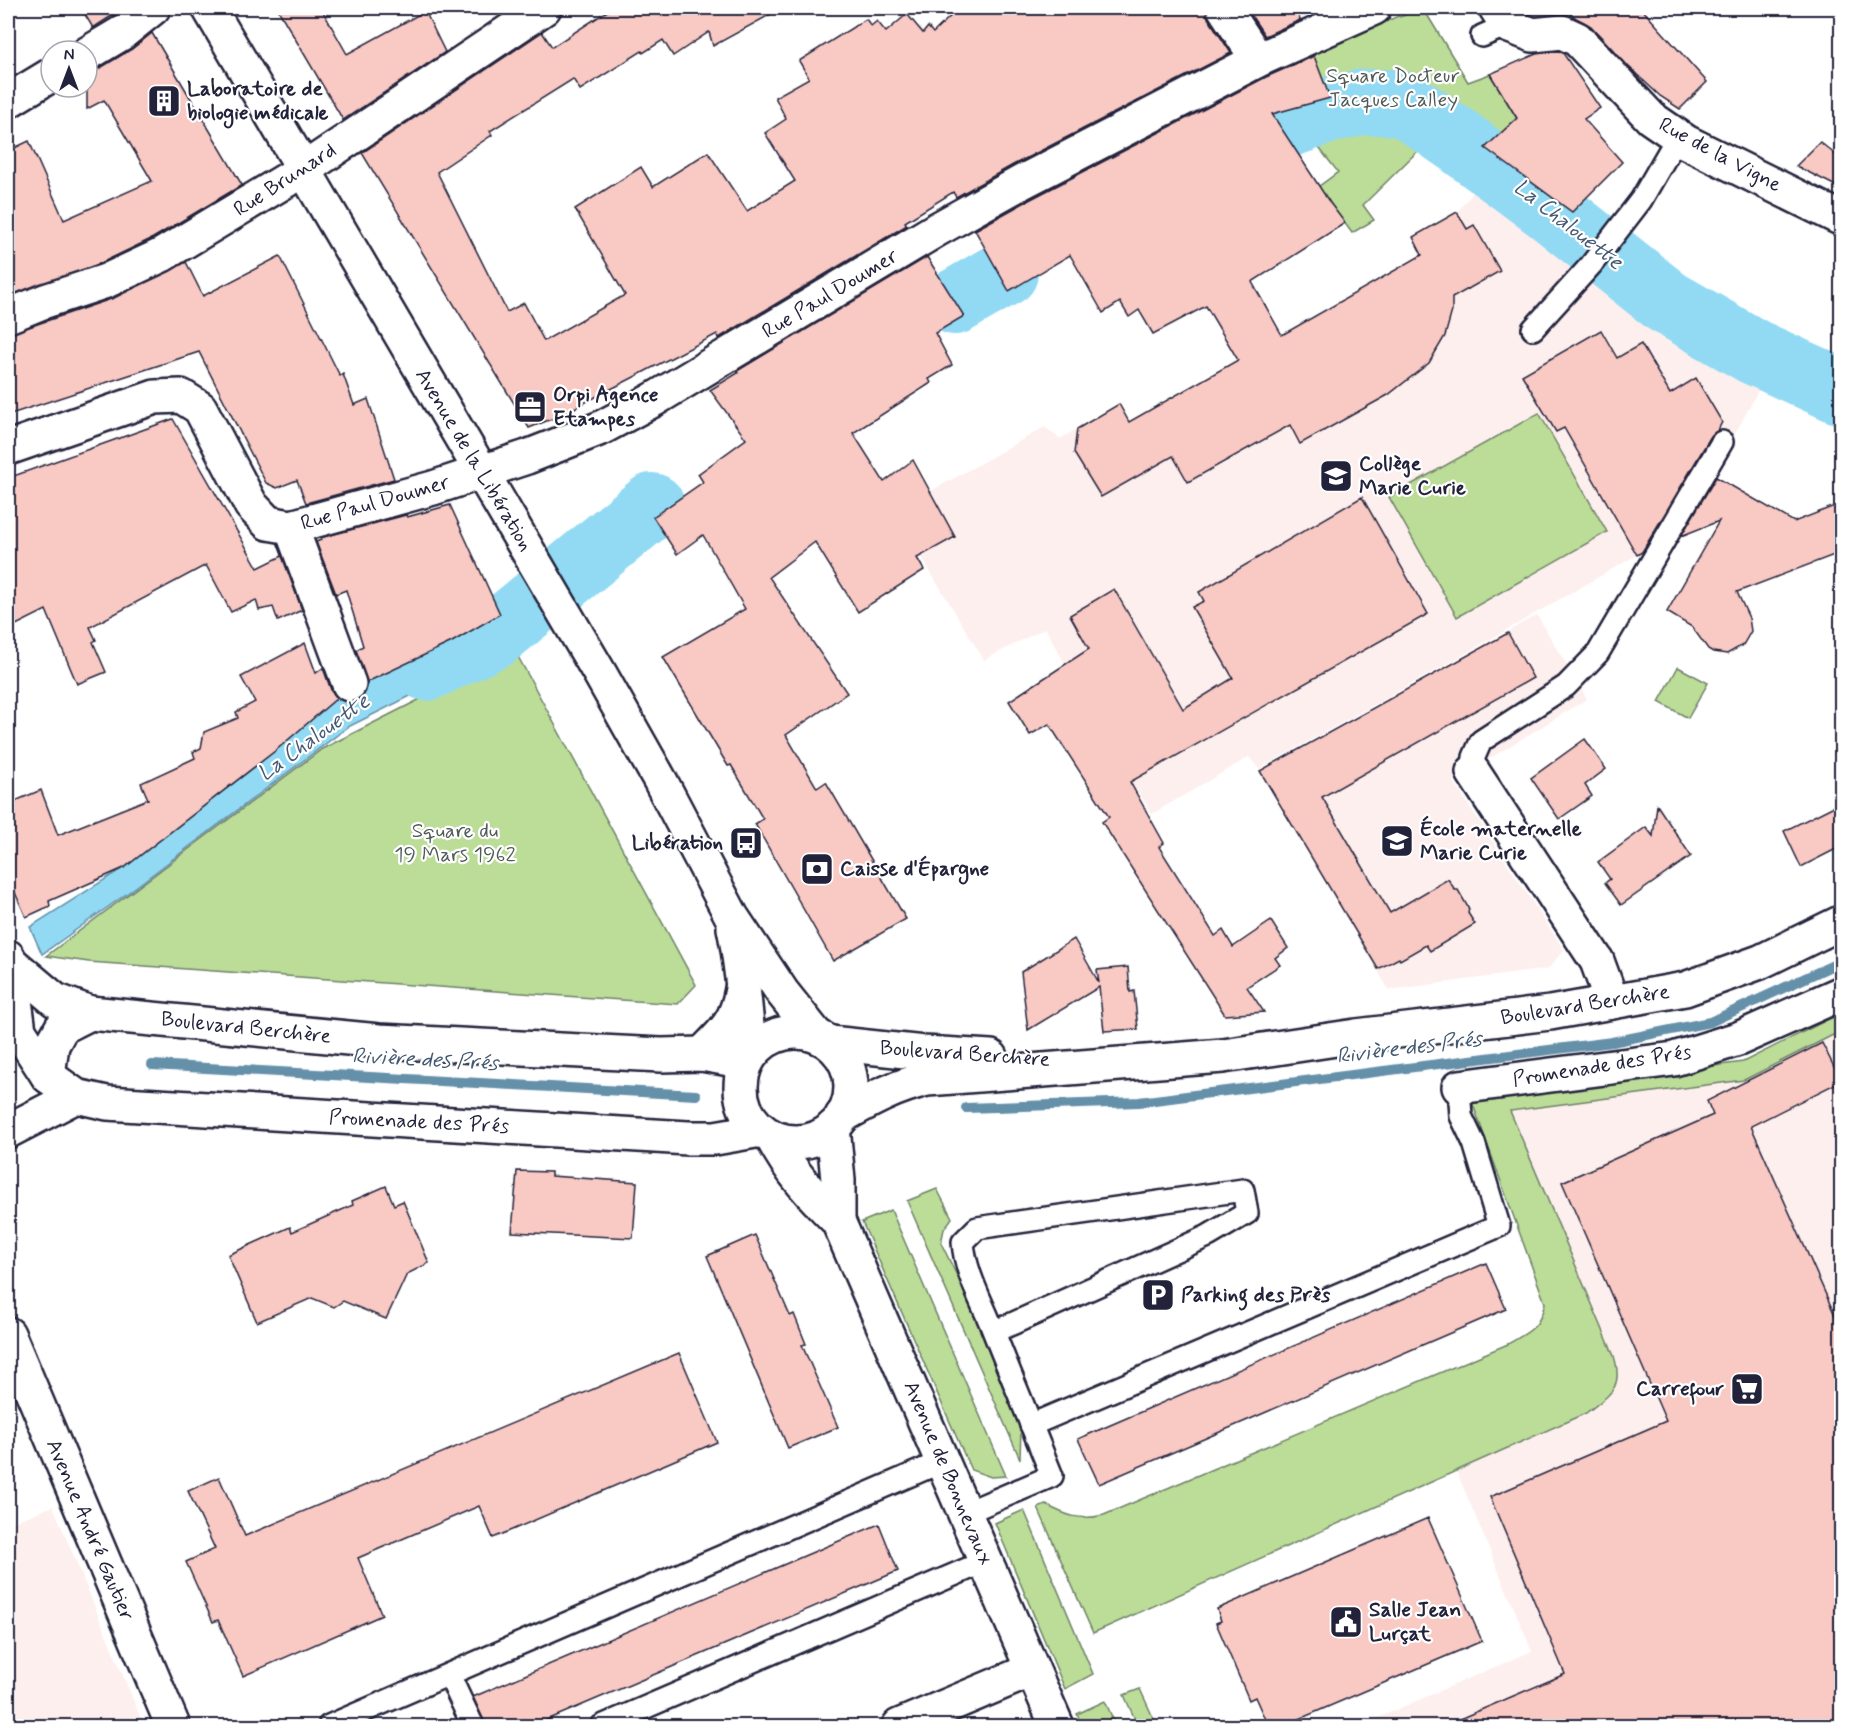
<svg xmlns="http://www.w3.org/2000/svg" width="1849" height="1734" viewBox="0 0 1849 1734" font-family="Mynerve,sans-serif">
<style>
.built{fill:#fdefed}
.green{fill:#bbdd97;stroke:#6e8069;stroke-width:1.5}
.water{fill:#92daf3;stroke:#6590a9;stroke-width:1.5}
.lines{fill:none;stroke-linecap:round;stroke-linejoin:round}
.stream{stroke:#6590a9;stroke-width:10}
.river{stroke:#92daf3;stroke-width:66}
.building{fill:#f9c9c4;stroke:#22223b;stroke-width:1.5}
.service-casing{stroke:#22223b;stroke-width:26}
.minor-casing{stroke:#22223b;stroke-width:38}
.tertiary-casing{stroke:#22223b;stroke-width:38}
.secondary-casing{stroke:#22223b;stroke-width:38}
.service{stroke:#fff;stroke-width:21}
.minor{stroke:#fff;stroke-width:33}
.tertiary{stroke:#fff;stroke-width:33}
.secondary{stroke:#fff;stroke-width:33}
.labels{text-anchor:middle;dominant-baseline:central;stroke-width:4.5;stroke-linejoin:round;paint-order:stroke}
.park-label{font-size:21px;fill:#505a57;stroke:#fff}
.poi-label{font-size:21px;font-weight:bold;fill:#22223b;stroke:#fff;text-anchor:start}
.street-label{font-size:21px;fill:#22223b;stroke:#fff}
.water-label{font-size:22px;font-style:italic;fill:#445972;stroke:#fff}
</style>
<rect width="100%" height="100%" fill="#fff"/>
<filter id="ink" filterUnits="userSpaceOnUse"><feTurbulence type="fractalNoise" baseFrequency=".0167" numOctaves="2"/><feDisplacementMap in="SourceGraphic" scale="12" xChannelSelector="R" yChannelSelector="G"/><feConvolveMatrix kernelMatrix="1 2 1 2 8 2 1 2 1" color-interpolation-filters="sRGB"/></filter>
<g filter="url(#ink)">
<!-- built -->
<g class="built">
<polygon points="1476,189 1768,372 1674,549 1637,555 1454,660 1259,769 1249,757 1152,814 1137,790 1127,796 1093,713 1045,628 984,660 894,512 1045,427 1060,439 1119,404 1129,422 1237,360 1228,343 1272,318 1283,335 1422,255 1413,237 1457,212"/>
<polygon points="1537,615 1587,699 1453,781 1564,950 1548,969 1389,990 1260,771"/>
<polygon points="1841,1031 1841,1726 1359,1726 1532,1651 1456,1470 1586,1413 1614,1356 1510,1110 1744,1080"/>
<polygon points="53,1506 144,1726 8,1726 8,1524"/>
</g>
<!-- green -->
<g class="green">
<polygon points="1423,8 1468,82 1490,74 1517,119 1485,148 1465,137 1455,146 1458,153 1455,156 1433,136 1363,205 1374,220 1352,233 1318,187 1338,172 1316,144 1343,134 1313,55 1398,16 1400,17"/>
<polygon points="1539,413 1607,532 1457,617 1389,497"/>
<polygon points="515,651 696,985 678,1004 89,962 46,956 322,749"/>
<polygon points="1678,667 1708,683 1688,718 1659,702"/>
<path d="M1841,1013V1031L1744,1080L1510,1111L1614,1356C1624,1389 1610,1394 1586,1413L1093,1633L1038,1508L1046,1505C1067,1516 1080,1521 1104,1515L1508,1344C1530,1331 1539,1329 1545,1303L1471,1099L1743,1062Z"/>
<polygon points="937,1189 952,1218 944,1229 941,1243 985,1333 1021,1428 1020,1459 907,1201"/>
<polygon points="891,1210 1006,1476 991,1477 971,1470 862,1222"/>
<polygon points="1024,1510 1093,1674 1065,1689 995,1523"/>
<polygon points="1140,1689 1157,1726 1138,1726 1124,1695"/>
<polygon points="1105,1701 1116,1726 1082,1726 1077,1714"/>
</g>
<!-- water -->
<polygon class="water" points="499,615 517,643 348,727 129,892 42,954 30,927 120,870 275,751 343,693 452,642"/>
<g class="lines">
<!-- stream -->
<g class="stream">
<polyline points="152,1065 696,1095"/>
<polyline points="966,1108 1139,1102 1612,1042 1710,1022 1842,961"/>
</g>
<!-- river -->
<g class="river">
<polyline points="1288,125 1333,109 1363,102 1390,102 1408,106 1460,142 1550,209 1667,302 1754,352 1842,392"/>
<polyline points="955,302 1005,273"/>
<polyline points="427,668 495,635 652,506"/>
</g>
</g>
<!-- building -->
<g class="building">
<polygon points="81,8 124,8 93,28"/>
<polygon points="277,8 321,8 347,54 425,11 445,52 343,120"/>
<polygon points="612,8 782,8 713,46 709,32 673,56 663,40 643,53 642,51 580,90 573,79 490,131 492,135 437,172 507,312 524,303 544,341 625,295 575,209 641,167 653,187 708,152 747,211 795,181 765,133 786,119 775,97 809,78 799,61 866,19 871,26 877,21 886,32 907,14 923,33 928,27 933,33 959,8 1206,8 1208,18 1231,53 1013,165 956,197 953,192 905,222 907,225 719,338 717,334 559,416 529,428 362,153 542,32 552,47"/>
<polygon points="1246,8 1296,8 1300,20 1265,36"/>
<polygon points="1565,8 1641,8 1707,82 1680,109 1660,96 1629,67 1591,26 1576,18"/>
<polygon points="152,33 242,185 153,238 99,264 8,296 8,151 29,141 64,220 152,181 104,100 87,109 87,73 97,70 132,49"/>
<polygon points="1559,51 1563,53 1600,108 1584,119 1622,162 1572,212 1485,148 1517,118 1490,74 1536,54"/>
<polygon points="1314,56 1330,98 1272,114 1330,203 1345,223 1252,282 1282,335 1422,255 1413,237 1457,212 1467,229 1474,225 1500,271 1452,298 1452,311 1445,336 1429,363 1388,395 1300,444 1290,425 1188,482 1173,456 1101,497 1074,453 1077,429 1119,404 1129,422 1238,360 1206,306 1153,334 1139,310 1129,317 1120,302 1103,313 1070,255 1009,291 975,230 1031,199 1266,77"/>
<polygon points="1820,142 1842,160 1842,189 1796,166"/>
<polygon points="280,256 340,376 343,374 354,405 368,399 394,479 306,503 297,480 277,488 266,483 199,352 8,415 8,334 114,298 186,262 203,296"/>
<polygon points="927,257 964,316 935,333 952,365 929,379 931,383 853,433 884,482 913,460 955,537 917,558 924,570 858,612 815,542 769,577 847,693 786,735 817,788 826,782 906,919 833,961 755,824 763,819 731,765 728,766 663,657 745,609 703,535 677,554 653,517 703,482 698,474 746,439 710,390 738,373 737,371"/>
<polygon points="1601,330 1617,358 1641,344 1670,394 1696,378 1722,422 1718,430 1711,436 1642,552 1637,555 1564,428 1556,432 1522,375"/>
<polygon points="173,419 258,568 282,556 302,610 278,621 273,607 259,610 256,600 231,612 206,565 90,627 96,640 93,642 106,672 77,684 46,610 8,629 8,478"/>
<polygon points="1716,477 1794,522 1842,503 1842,552 1737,592 1749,618 1751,631 1743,645 1727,654 1713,652 1708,649 1692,627 1667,612 1719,521 1681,536"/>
<polygon points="1362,497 1428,614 1130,782 1164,843 1159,847 1215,936 1223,930 1233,947 1271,921 1288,948 1275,958 1280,965 1247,987 1264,1012 1225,1015 1102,822 1109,817 1049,724 1030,735 1009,701 1089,649 1070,615 1114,589 1183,709 1233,678 1192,607 1204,601 1199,592"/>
<polygon points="450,505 500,614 452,642 367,682 356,650 363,646 346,590 336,594 316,542 321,540 320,538 406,515 407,517"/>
<polygon points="1508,633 1533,678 1322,797 1390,913 1448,879 1455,890 1458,890 1469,909 1468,913 1475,924 1430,951 1426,945 1400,960 1399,958 1378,969 1260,771"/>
<polygon points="305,643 316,673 323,668 331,690 337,698 275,751 124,868 49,901 50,906 26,917 8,877 8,804 41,790 58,835 148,799 141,783 195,758 193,752 201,748 204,732 238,718 236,712 255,702 241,677"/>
<polygon points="1585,739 1606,769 1585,785 1592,796 1559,819 1531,778"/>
<polygon points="1842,802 1842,846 1801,867 1784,831"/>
<polygon points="1657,805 1691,856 1621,905 1605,883 1610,879 1598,862 1646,827 1653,836"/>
<polygon points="1074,939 1099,983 1097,970 1128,967 1130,992 1134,991 1138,1029 1104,1031 1099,987 1028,1030 1021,972"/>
<polygon points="1822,1043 1841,1081 1751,1126 1842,1331 1842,1726 1443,1726 1565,1674 1490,1497 1666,1421 1562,1182 1713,1115 1707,1101"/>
<polygon points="517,1171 551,1172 551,1176 637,1182 633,1238 512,1232"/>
<polygon points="386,1186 394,1205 403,1201 429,1263 407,1274 386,1319 343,1301 334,1307 312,1298 257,1322 228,1255 290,1227 292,1232 353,1205 352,1201"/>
<polygon points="755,1235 790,1316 794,1314 806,1344 802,1345 838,1427 788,1448 707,1256"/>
<polygon points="1486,1263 1506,1309 1099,1484 1078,1439"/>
<polygon points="679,1353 717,1442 493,1538 479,1506 358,1558 382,1615 243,1676 218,1620 213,1622 186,1562 215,1549 188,1491 219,1477 245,1536"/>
<polygon points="1428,1518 1482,1641 1283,1726 1268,1726 1255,1697 1249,1700 1216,1623 1221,1621 1217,1609"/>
<polygon points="879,1524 898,1571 533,1726 486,1726 473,1697"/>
</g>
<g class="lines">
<!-- service casing -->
<g class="service-casing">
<g id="service">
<polyline points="1482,36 1507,25"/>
<polyline points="1533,329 1591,265 1641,200 1678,136"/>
<polyline points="1473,772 1474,757 1481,741 1566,686 1598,653 1722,442"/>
<polyline points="1031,1425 1499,1226 1474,1143 1461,1116 1459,1087"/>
<path d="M965,1513L1052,1476C1032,1426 1011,1376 991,1325C980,1298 965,1271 963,1242L977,1228L1243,1190L1247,1213L1208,1236L994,1332"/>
<polyline points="449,1675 473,1726"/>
<polyline points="329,1726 943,1461"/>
<polyline points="602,1726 986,1561"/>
</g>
</g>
<!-- minor casing -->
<g class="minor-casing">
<g id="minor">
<polyline points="1224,8 1258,60"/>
<polyline points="1496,8 1507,25 1533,35 1562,32 1577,39 1651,118 1686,142 1842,219"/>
<polyline points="87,54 122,33 153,8"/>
<polyline points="8,101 51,75"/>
<polyline points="8,316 45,301 106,281 162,255 303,170 544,8"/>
<polyline points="291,527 349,684"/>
<polyline points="1473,772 1597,961 1612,1002"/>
<polyline points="1459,1087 1674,1059 1738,1039 1842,993"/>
<polyline points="8,1131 76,1096"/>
<polyline points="8,1334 173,1726"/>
<polyline points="899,1726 1032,1670"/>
</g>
</g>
<!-- tertiary casing -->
<g class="tertiary-casing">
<g id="tertiary">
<polyline points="8,448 155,397 181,396 200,408 251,505 268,523 291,527 433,488 527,457 601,428 653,400 936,230 1022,182 1258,60 1374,8"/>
<polyline points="8,957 10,962 19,1031 48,1076 76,1096 107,1103 688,1138 715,1138 761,1130"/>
<polyline points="10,962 55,1000 90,1013"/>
<path d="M702,1054C725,1031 736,1023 742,989"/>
<polyline points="48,1076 52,1045 62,1027 90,1013 379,1041 661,1055 702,1054 746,1062"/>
</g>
</g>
<!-- secondary casing -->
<g class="secondary-casing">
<g id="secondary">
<polyline points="209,8 599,672 660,780 732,917 782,992 817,1036"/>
<path d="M734,928C743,969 745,1012 750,1054"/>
<circle cx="796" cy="1087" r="55"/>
<polyline points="830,1043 924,1053 991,1057"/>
<path d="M842,1116C872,1099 894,1087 927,1079L1223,1056L1356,1036L1550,1013L1685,989L1760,962L1842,922"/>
<polyline points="833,1127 838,1180 838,1221"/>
<path d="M772,1137C791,1173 810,1193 838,1221L1057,1726"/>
</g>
</g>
<!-- service -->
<use href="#service" class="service"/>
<!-- minor -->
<use href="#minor" class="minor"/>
<!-- tertiary -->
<use href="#tertiary" class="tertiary"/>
<!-- secondary -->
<use href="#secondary" class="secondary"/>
</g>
</g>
<!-- icons -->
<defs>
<g id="building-square" transform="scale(1.725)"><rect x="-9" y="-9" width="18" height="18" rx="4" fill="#22223b" stroke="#fff"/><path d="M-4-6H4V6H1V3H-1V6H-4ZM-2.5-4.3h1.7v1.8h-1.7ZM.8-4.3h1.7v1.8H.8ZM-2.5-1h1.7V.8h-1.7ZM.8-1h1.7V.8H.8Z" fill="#fff"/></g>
<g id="office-square" transform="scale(1.725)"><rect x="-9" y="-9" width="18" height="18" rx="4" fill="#22223b" stroke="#fff"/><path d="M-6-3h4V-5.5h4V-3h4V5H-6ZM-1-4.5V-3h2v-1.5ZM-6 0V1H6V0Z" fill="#fff"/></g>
<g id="school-square" transform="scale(1.725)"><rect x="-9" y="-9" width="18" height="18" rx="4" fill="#22223b" stroke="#fff"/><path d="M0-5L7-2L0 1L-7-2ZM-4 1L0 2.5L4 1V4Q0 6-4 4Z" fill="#fff"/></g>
<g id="bus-square" transform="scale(1.725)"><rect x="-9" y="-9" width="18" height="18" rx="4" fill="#22223b" stroke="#fff"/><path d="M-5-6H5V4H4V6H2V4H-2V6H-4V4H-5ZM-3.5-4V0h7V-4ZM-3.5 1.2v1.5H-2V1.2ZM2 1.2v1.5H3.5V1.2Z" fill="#fff"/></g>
<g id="bank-square" transform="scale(1.725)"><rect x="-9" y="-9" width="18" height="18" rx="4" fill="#22223b" stroke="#fff"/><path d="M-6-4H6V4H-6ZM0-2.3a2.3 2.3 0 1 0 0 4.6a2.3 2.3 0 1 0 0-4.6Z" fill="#fff"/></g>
<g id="parking-square" transform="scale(1.725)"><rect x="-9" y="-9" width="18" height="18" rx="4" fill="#22223b" stroke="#fff"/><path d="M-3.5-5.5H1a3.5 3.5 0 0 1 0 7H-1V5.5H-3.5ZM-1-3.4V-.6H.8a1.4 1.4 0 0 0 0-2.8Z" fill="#fff"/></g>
<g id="supermarket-square" transform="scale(1.725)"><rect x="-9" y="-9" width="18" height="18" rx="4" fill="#22223b" stroke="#fff"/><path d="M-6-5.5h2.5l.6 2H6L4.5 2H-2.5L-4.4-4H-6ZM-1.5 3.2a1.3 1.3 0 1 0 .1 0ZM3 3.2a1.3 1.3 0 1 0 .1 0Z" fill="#fff"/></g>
<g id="civic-square" transform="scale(1.725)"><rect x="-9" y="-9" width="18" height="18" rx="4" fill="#22223b" stroke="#fff"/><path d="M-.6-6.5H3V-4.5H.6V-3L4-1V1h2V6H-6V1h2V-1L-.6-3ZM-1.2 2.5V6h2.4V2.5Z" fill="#fff"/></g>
</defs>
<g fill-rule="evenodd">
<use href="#building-square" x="164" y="101"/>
<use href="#office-square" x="530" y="407"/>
<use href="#school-square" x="1336" y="476"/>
<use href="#school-square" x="1397" y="841"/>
<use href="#bus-square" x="746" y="843"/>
<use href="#bank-square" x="817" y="869"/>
<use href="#parking-square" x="1158" y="1295"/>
<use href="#supermarket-square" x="1747" y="1389"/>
<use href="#civic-square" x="1346" y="1622"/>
</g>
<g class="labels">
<!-- park labels -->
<g class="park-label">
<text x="1393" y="76">Square Docteur<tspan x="1393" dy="24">Jacques Calley</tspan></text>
<text x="455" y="831">Square du<tspan x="455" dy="24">19 Mars 1962</tspan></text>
</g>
<!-- poi labels -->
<g class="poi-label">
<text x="187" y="89">Laboratoire de<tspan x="187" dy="24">biologie médicale</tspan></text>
<text x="553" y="395">Orpi Agence<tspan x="553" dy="24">Etampes</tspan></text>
<text x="1359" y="464">Collège<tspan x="1359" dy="24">Marie Curie</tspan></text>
<text x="1420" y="829">École maternelle<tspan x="1420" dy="24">Marie Curie</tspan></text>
<text x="723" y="843" text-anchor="end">Libération</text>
<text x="840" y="869">Caisse d'Épargne</text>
<text x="1181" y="1295">Parking des Près</text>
<text x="1724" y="1389" text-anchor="end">Carrefour</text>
<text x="1369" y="1610">Salle Jean<tspan x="1369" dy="24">Lurçat</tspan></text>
</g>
<!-- street labels -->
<g class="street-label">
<text transform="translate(1720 155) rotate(28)">Rue de la Vigne</text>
<text transform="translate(285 180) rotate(-33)">Rue Brunard</text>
<text transform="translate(830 294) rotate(-31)">Rue Paul Doumer</text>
<text transform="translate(474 460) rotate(59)">Avenue de la Libération</text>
<text transform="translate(375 503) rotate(-16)">Rue Paul Doumer</text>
<text transform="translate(1585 1005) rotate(-9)">Boulevard Berchère</text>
<text transform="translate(246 1028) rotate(6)">Boulevard Berchère</text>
<text transform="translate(965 1054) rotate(4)">Boulevard Berchère</text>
<text transform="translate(1602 1066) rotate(-9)">Promenade des Prés</text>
<text transform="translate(419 1122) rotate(3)">Promenade des Prés</text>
<text transform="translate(948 1473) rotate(67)">Avenue de Bonnevaux</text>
<text transform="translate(90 1530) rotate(67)">Avenue André Gautier</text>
</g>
<!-- water labels -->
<g class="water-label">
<text transform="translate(1568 225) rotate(38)">La Chalouette</text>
<text transform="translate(314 738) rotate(-36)">La Chalouette</text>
<text transform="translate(1409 1048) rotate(-7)">Rivière des Prés</text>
<text transform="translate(425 1060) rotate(3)">Rivière des Prés</text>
</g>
</g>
<!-- margin -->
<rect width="1849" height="1734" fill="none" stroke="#fff" stroke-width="30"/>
<rect x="15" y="15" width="1819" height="1704" fill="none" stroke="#22223b" stroke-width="2" filter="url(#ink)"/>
<!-- north arrow -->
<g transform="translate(69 69)"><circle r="28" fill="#ffffff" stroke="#a7a7b1" stroke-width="1.5"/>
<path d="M0-4.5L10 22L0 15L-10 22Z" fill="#22223b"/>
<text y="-9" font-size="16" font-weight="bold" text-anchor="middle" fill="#22223b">N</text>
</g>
</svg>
